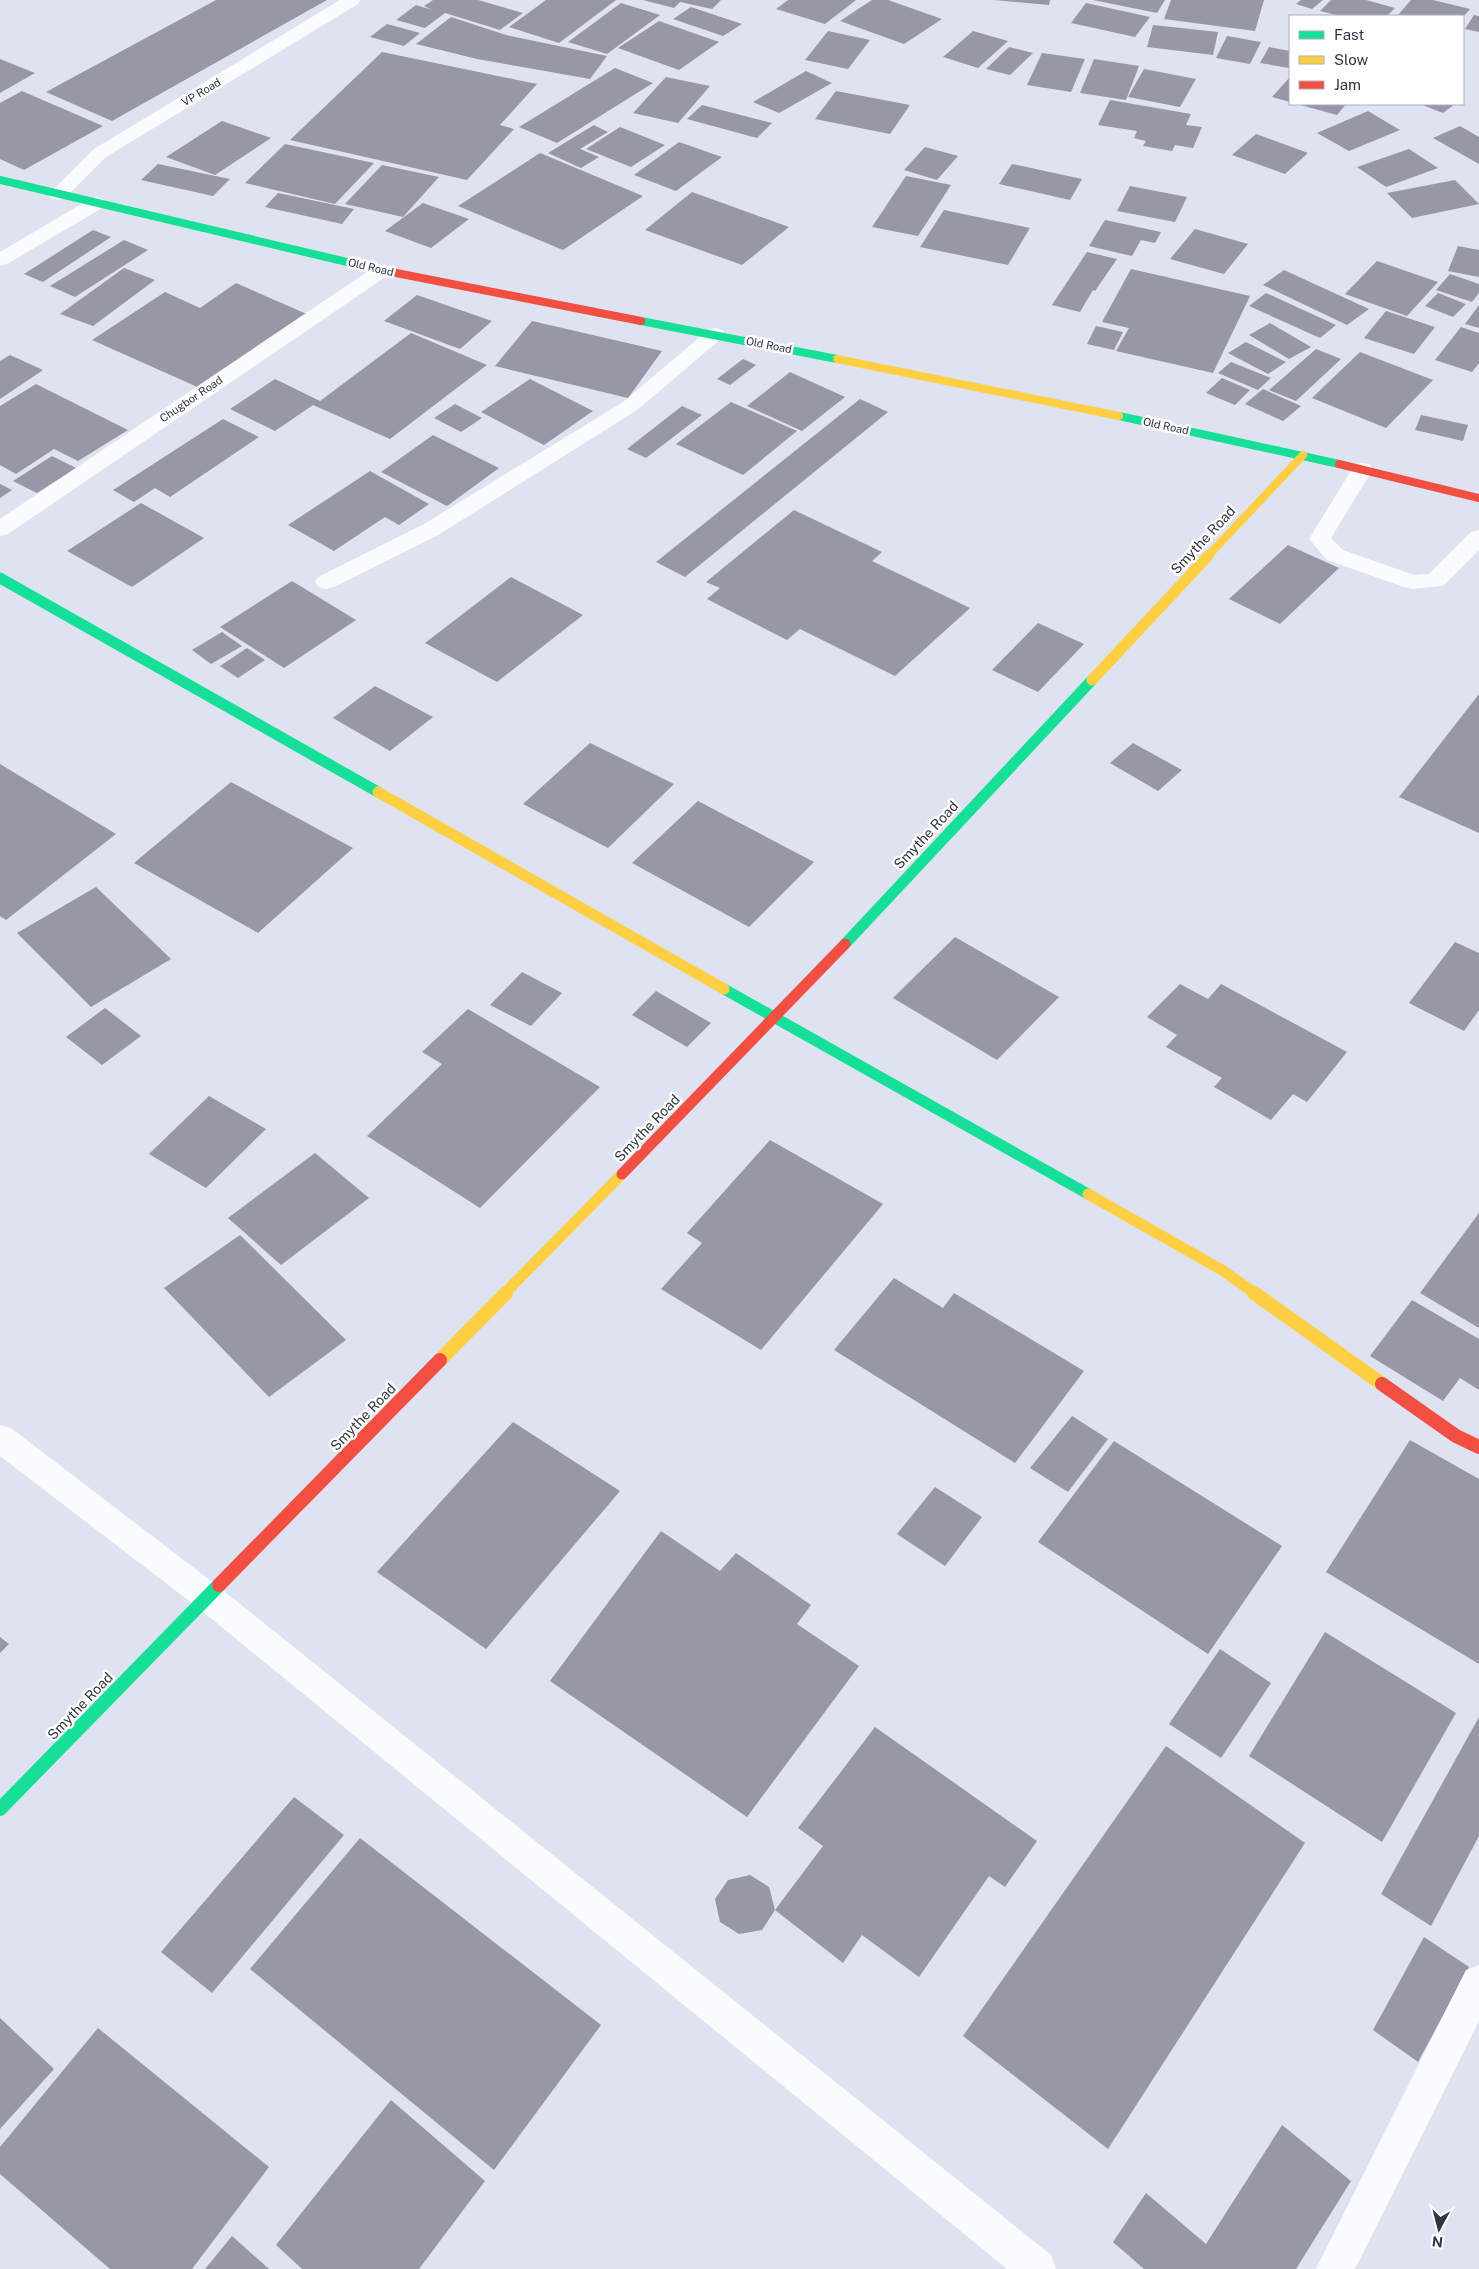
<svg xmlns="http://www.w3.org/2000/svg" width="1479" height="2269" viewBox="0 0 1479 2269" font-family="'Public Sans',sans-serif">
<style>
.building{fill:#9797a7}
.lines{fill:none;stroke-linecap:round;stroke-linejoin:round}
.lane{fill:#fafbfd;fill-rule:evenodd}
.street{fill:#fafbfd;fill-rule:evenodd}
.fast-far2{stroke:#16e098;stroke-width:8}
.fast-far1{stroke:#16e098;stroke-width:11}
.fast{stroke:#16e098;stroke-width:14}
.slow-far2{stroke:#ffcf43;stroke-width:8}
.slow-far1{stroke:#ffcf43;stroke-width:11}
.slow{stroke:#ffcf43;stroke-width:14}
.jam-far2{stroke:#f24e42;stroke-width:8}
.jam-far1{stroke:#f24e42;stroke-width:11}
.jam{stroke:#f24e42;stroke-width:14}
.labels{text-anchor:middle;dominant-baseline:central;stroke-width:5;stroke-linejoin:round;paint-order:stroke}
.far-street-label{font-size:11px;fill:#313442;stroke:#fff}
.street-label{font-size:14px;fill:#313442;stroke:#fff}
</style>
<rect width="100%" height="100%" fill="#dee2f1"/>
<!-- building -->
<g class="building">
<polygon points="216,0 327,0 112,121 46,92"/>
<polygon points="433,0 478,0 523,13 500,30 445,13 425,28 396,20 416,5 432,10 424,6"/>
<polygon points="546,0 616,0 559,43 509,27"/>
<polygon points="643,0 721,0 712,9 680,2 674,8"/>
<polygon points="788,0 856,0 825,24 776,9"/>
<polygon points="872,0 888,0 942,19 904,44 840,21"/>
<polygon points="994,0 1050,0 1049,5"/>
<polygon points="1093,0 1165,0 1157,13"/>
<polygon points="1171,0 1264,0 1255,31 1164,19"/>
<polygon points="1301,0 1323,0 1312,9 1296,4"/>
<polygon points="1331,0 1366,0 1395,8 1387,16 1340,16 1320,11"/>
<polygon points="1411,0 1433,0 1470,9 1464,16 1398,15"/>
<polygon points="621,3 660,15 607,54 568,42"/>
<polygon points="1086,3 1150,17 1135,37 1071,23"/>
<polygon points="691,7 742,24 723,36 673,19"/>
<polygon points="1474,15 1479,16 1479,32 1465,29"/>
<polygon points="451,17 506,35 607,56 590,79 477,59 416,44"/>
<polygon points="659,21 719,42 679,70 618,48"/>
<polygon points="387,24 420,33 404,46 370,37"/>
<polygon points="1153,25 1218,32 1213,55 1147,47"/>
<polygon points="828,31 870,40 848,69 805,60"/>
<polygon points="973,31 1008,41 978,68 943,57"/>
<polygon points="1227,36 1261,42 1250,64 1216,58"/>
<polygon points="1009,47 1033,53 1010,75 986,69"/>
<polygon points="1269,47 1290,51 1289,68 1260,63"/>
<polygon points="382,52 537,84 500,125 514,129 467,180 290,140"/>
<polygon points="1042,53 1085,59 1071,92 1027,85"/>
<polygon points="0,59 35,73 0,93"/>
<polygon points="1094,59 1139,66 1126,100 1080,93"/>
<polygon points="615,68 653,83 557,143 519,127"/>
<polygon points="1144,69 1196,79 1180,107 1128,97"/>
<polygon points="806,71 832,83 779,113 753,102"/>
<polygon points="666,77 710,86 678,123 633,113"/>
<polygon points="1290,77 1290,102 1272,97"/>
<polygon points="22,91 103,126 24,170 0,159 0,103"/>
<polygon points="836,91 910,105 890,134 815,119"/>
<polygon points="1110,100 1191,114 1186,125 1202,127 1193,148 1175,145 1172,151 1143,146 1146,141 1134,138 1137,131 1098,125"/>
<polygon points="1297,104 1346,104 1337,115"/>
<polygon points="1420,104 1455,104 1443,113"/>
<polygon points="702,105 772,123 757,138 687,119"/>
<polygon points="1368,111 1400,130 1349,151 1317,133"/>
<polygon points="222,121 271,138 215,175 166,157"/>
<polygon points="594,125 608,132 580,149 599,157 581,168 548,153"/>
<polygon points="1460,126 1479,137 1479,164 1433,138"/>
<polygon points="620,127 665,145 631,167 586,149"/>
<polygon points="1256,134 1308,153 1285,174 1232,155"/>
<polygon points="679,142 722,157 676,191 634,175"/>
<polygon points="285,144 374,163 335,204 245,183"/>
<polygon points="925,147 958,156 937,180 904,170"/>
<polygon points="1409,149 1438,168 1386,187 1357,167"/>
<polygon points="540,153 643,196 563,250 458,206"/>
<polygon points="158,164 230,179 213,196 141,180"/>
<polygon points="1012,164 1082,179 1070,200 999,184"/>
<polygon points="382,165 439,177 403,217 345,204"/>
<polygon points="906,176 951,185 918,236 872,227"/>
<polygon points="1455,180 1479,204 1412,218 1387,193"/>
<polygon points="1130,186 1187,197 1175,222 1117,211"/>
<polygon points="692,192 789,227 742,265 645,230"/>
<polygon points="278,193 354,209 342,224 265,207"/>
<polygon points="423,203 469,219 431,248 385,231"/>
<polygon points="944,210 1030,228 1008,265 920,247"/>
<polygon points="1105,220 1161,232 1155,243 1141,240 1132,256 1089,246"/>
<polygon points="1195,229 1248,244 1224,274 1170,259"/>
<polygon points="93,230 111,237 43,282 24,274"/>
<polygon points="124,240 148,250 75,297 50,286"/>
<polygon points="1458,246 1479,250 1479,277 1448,271"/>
<polygon points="1087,252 1117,259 1095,291 1093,290 1080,312 1052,305"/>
<polygon points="1377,261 1438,282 1407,316 1345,294"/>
<polygon points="124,268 155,280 93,326 60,314"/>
<polygon points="1131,269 1250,296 1213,373 1116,351 1129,328 1102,322"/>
<polygon points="1284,270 1369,309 1347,325 1263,285"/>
<polygon points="1450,274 1479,284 1479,293 1472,302 1436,290"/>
<polygon points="236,283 309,315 202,389 92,340 165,292 200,308"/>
<polygon points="1266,293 1336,325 1320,338 1249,306"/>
<polygon points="1438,293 1466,304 1453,317 1425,306"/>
<polygon points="417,295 492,321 460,349 384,321"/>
<polygon points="1479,305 1479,328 1465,324"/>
<polygon points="1386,311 1435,327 1414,354 1364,338"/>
<polygon points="532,321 662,351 628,398 495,366"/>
<polygon points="1270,323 1311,347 1289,359 1249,335"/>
<polygon points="1096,326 1123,332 1114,350 1087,344"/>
<polygon points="1461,327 1479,333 1479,363 1472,372 1435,360"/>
<polygon points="411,333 487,365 390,439 313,405 275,431 230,409 275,379 320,401"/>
<polygon points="1246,342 1286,362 1268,374 1228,353"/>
<polygon points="1316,349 1341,359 1296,401 1269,390"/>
<polygon points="1360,352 1433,380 1386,428 1312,398"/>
<polygon points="10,355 43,370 0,399 0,361"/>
<polygon points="743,359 756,365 730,385 717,379"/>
<polygon points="1231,362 1271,378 1258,390 1218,373"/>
<polygon points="790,372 845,397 802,431 747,406"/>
<polygon points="1222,378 1250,390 1235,405 1206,393"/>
<polygon points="530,379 593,411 544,445 481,412"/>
<polygon points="36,384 128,430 78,461 54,449 16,474 0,465 0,406"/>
<polygon points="1263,389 1301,406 1283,421 1245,404"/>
<polygon points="860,399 888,412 685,577 656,562"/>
<polygon points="731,402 797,431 743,475 676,444"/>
<polygon points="455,404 482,418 461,432 434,418"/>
<polygon points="682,406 702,415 646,458 627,449"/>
<polygon points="1421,415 1468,425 1463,441 1415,430"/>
<polygon points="223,419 259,437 170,497 155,488 134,502 113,490"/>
<polygon points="433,435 499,468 447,506 381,472"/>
<polygon points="52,456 76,468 37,493 13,481"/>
<polygon points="370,471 429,504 399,525 385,517 334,551 288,525"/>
<polygon points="0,484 12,490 0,498"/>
<polygon points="141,503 204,538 132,587 67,551"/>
<polygon points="794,510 882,552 872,561 970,608 895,676 800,629 787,640 707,599 720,588 706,582"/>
<polygon points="1288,545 1339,568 1280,624 1229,599"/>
<polygon points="511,577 583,615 497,682 425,643"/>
<polygon points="292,581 356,620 284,668 220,627"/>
<polygon points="1038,623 1084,644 1038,692 992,670"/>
<polygon points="222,632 242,646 211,664 192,650"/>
<polygon points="247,648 265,660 238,678 220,666"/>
<polygon points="375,686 433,717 390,751 333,718"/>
<polygon points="1479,694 1479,833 1399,797"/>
<polygon points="590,743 674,784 608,848 523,804"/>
<polygon points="1133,743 1182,770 1158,791 1110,763"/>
<polygon points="0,764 116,834 6,920 0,916"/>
<polygon points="231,782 353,848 258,933 134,863"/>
<polygon points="698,801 814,862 749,927 632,863"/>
<polygon points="96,887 171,959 91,1007 17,933"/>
<polygon points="955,937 1059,997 997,1060 893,998"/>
<polygon points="1455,942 1479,953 1479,1010 1464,1031 1409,1003"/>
<polygon points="522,972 562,993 531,1026 490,1005"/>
<polygon points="1180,984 1208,999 1221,984 1347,1052 1307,1102 1293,1094 1271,1120 1214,1087 1222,1078 1166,1047 1177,1035 1147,1017"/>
<polygon points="656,991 711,1023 687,1047 632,1015"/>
<polygon points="105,1008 141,1036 102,1065 66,1037"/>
<polygon points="468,1009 600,1087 480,1208 367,1136 442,1064 422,1052"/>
<polygon points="209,1096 266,1129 206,1188 149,1154"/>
<polygon points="770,1140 883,1204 761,1350 661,1289 702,1243 687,1233"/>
<polygon points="315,1153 369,1198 281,1265 228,1218"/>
<polygon points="1479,1213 1479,1328 1420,1293"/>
<polygon points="240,1235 346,1340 269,1397 164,1288"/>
<polygon points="894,1278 943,1308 954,1293 1084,1371 1015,1463 834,1350"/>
<polygon points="1412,1300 1479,1339 1479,1390 1460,1378 1443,1401 1370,1356"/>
<polygon points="1072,1416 1108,1439 1068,1492 1030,1468"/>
<polygon points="513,1422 620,1491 486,1649 377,1572"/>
<polygon points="1410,1440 1479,1479 1479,1664 1326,1572"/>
<polygon points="1114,1441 1282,1546 1208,1654 1038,1542"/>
<polygon points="935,1487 982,1517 945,1566 897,1534"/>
<polygon points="661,1531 720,1571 736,1553 811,1605 797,1624 859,1666 747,1817 550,1681"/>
<polygon points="1325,1632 1456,1713 1382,1842 1249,1756"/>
<polygon points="0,1637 9,1644 0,1653"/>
<polygon points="1220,1649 1271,1683 1221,1758 1169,1724"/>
<polygon points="1479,1717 1479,1836 1431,1926 1381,1894"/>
<polygon points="875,1727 1037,1841 1005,1887 989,1876 919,1977 862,1935 843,1963 775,1910 823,1846 798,1828"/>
<polygon points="1166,1746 1305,1843 1108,2149 963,2036"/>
<polygon points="294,1797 344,1835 212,1993 161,1952"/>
<polygon points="360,1838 601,2025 494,2170 250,1969"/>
<polygon points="750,1875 769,1887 775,1910 762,1930 739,1934 720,1922 715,1899 728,1880"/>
<polygon points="1424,1937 1469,1967 1418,2062 1373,2030"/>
<polygon points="0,2018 54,2069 0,2129"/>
<polygon points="98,2028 269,2167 192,2269 110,2269 0,2174 0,2147"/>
<polygon points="391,2100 485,2181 419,2269 302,2269 276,2245"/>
<polygon points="1282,2125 1351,2181 1296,2269 1144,2269 1113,2242 1146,2193 1206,2244"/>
<polygon points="232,2236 269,2269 205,2269"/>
</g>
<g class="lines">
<!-- lane -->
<polygon class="lane" points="1362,463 1369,464 1373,469 1331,538 1343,550 1414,575 1429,574 1471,532 1479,530 1479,550 1443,586 1412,589 1404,587 1327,560 1309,539 1355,464"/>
<!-- street -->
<g class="street">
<polygon points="340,0 360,0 358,4 106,157 65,198 58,200 51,198 49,194 94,149"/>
<polygon points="97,197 104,199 106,203 104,207 7,264 0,266 0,252 90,199"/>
<polygon points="383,264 390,266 393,270 390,274 8,534 0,536 0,519 376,266"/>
<polygon points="715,328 722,330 725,334 722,338 637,410 440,534 334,587 326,589 318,587 315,582 318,577 424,524 623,402 708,330"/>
<polygon points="0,1425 11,1428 219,1587 1051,2255 1056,2269 1007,2269 197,1607 0,1456"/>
<polygon points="1479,1965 1479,2021 1355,2269 1316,2269 1466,1970"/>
</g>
<!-- fast-far2 -->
<g class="fast-far2">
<polyline points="0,180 381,270"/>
<polyline points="641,321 837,359"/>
<polyline points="1119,416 1339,464"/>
</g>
<!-- fast-far1 -->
<g class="fast-far1">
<polyline points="0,578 378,792"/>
<polyline points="845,944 1092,680"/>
<polyline points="724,989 1088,1194"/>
</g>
<!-- fast -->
<polyline class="fast" points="0,1809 219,1585"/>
<!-- slow-far2 -->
<g class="slow-far2">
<polyline points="837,359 1119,416"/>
<polyline points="1207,557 1303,455"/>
</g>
<!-- slow-far1 -->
<g class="slow-far1">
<polyline points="1092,680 1208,556"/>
<polyline points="378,792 724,989"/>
<polyline points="1088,1194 1222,1270 1256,1294"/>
<polyline points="504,1294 622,1174"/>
</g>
<!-- slow -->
<g class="slow">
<polyline points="1254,1293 1382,1384"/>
<polyline points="440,1360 506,1293"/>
</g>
<!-- jam-far2 -->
<g class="jam-far2">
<polyline points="381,270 641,321"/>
<polyline points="1339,464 1479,498"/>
</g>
<!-- jam-far1 -->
<polyline class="jam-far1" points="622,1174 845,944"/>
<!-- jam -->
<g class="jam">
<polyline points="1382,1384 1456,1436 1479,1447"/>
<polyline points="219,1585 440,1360"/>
</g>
</g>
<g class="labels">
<!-- far-street labels -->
<g class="far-street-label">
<text transform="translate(201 92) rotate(-31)">VP Road</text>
<text transform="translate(371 267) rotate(13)">Old Road</text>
<text transform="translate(769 345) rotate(11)">Old Road</text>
<text transform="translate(191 399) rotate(-34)">Chugbor Road</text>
<text transform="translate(1166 426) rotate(12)">Old Road</text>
</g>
<!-- street labels -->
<g class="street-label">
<text transform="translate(1203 540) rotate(-47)">Smythe Road</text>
<text transform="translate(926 835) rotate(-47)">Smythe Road</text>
<text transform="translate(647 1128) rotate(-46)">Smythe Road</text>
<text transform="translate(363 1417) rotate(-46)">Smythe Road</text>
<text transform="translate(80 1706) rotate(-46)">Smythe Road</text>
</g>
</g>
<!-- legend -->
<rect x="1289" y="15" width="175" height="90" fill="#ffffff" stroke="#adaeb3"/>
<rect x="1299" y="31" width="25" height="8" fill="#16e098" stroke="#adaeb3"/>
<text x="1334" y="40" font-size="15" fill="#313442">Fast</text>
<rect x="1299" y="56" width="25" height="8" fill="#ffcf43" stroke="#adaeb3"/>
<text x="1334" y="65" font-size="15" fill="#313442">Slow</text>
<rect x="1299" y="81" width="25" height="8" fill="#f24e42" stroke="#adaeb3"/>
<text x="1334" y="90" font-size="15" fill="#313442">Jam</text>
<!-- north arrow -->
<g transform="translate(1439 2229) rotate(187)" stroke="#ffffff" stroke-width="4" paint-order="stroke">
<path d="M0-4L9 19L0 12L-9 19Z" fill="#313442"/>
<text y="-8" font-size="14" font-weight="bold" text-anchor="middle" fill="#313442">N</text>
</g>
</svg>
